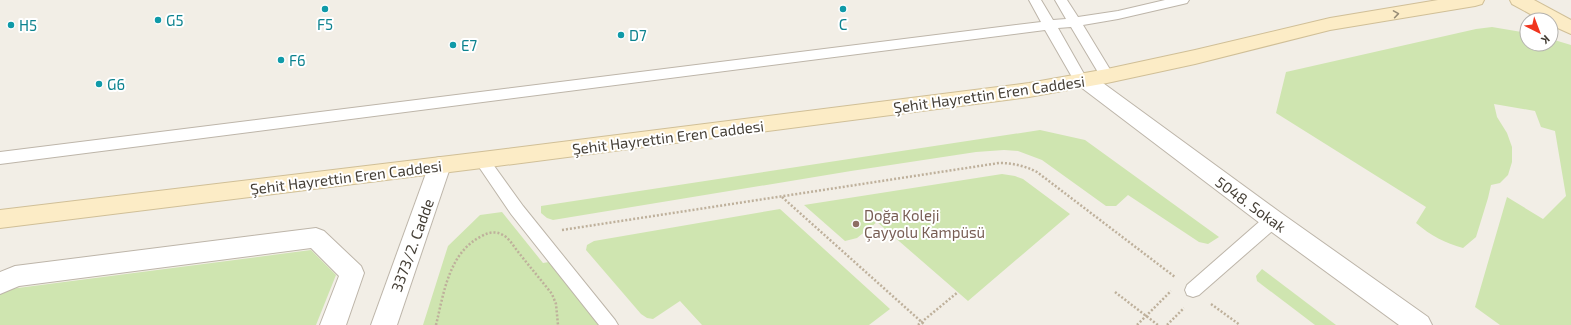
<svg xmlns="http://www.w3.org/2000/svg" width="1571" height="325" viewBox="0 0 1571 325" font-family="'Exo 2',sans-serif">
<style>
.green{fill:#cfe5b0}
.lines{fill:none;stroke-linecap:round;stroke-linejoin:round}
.lane-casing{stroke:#bdb5a9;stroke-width:2}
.street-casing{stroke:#bdb5a9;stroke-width:2}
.secondary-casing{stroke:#d0bf97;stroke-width:2}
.path{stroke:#beb09b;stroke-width:2.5;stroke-dasharray:2 2;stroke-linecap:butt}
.lane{fill:#fff;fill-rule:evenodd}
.street{fill:#fff;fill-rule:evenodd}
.secondary{fill:#fcecc6;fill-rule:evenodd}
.oneway{stroke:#978c76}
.culture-dot{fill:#0f9aa8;stroke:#fff;stroke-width:1.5}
.education-dot{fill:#8d6e63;stroke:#fff;stroke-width:1.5}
.labels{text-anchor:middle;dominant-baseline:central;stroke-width:4;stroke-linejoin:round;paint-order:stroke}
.culture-label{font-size:15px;fill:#0d838f;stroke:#fff;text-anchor:start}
.street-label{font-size:15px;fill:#443e35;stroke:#fff}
.education-label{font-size:15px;fill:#785e54;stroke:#fff;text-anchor:start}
</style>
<rect width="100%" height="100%" fill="#f2eee6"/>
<!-- green -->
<g class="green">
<path d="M1492,27L1527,33V44H1551V39L1571,45V325H1500L1475,307L1507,197L1543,219L1566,196L1555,131L1541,127L1535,111L1494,104L1497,117L1507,133L1512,147V162L1508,175L1500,183L1491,185L1488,198L1476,237L1463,248C1445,243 1431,236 1416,223L1426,207L1276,113L1286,72L1476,29Z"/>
<polygon points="1040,130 1085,140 1219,237 1208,244 1199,242 1128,195 1116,206 1106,206 1042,160 1018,151 1004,150 976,152 851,171 553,220 547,218 541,213 541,206"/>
<polygon points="1002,174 1015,176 1023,179 1070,214 968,301 877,222 857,238 845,241 804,205"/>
<polygon points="780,209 890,309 869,325 702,325 680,301 653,319 647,318 641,314 586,250 587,245 594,241"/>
<polygon points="502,212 543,263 549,262 599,325 423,325 448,246 480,215"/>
<polygon points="311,250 336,275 316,325 0,325 0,294 10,289"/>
<polygon points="1262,269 1336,325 1315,325 1257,281 1256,276"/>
</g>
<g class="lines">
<!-- lane casing -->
<g class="lane-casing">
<g id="lane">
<polygon points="1029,0 1041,0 1053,20 1066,19 1055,0 1067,0 1078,17 1118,11 1165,0 1189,0 1187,3 1183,4 1118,19 1083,25 1114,76 1112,79 1107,81 1102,79 1071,27 1058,28 1088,81 1086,84 1081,86 1076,84 1045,30 0,164 0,152 1041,22"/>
<polygon points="482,154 487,156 523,206 615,320 618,325 599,325 511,214 477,164 475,160 477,156"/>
<polygon points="1273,214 1279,215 1281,220 1279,225 1199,295 1193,297 1187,295 1185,290 1187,285 1267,215"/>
</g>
</g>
<!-- street casing -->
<g class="street-casing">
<g id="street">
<polygon points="1085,73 1092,75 1281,213 1428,317 1432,325 1399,325 1265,227 1078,85 1075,80 1078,75"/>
<polygon points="440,157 448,159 451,165 397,325 371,325 429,165 432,159"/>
<polygon points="316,228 324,231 361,266 364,273 346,325 320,325 339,276 311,248 19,286 0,294 0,272 15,266"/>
</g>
</g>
<!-- secondary casing -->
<g class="secondary-casing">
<g id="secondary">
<polygon points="1438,0 1484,0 1482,4 1475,6 1330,30 1195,64 1107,83 1029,97 482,168 0,228 0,210 482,152 1029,83 1107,69 1195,50 1330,18"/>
<polygon points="1510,0 1534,0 1571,20 1571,34 1551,25 1551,20 1541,20 1512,4"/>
</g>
</g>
<!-- path -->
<g class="path">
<polyline points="782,197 925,325"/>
<path d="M562,230L999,163C1013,163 1025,166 1037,172L1175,277"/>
<polyline points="1115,292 1158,325"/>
<polyline points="1211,304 1240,325"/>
<path d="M436,325C444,292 449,252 482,236C489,232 496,231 503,235C510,239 514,247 519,253C530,267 541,280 552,294L556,304L558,325"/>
<polyline points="918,325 958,292"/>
<polyline points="1137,325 1171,291"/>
<polyline points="1167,325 1184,308"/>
</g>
<!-- lane -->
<use href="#lane" class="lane"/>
<!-- street -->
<use href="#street" class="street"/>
<!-- secondary -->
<use href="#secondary" class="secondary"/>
</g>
<!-- one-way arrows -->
<defs><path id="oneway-chevron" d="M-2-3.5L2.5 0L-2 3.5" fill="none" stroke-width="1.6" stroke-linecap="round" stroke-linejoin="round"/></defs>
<use class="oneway" href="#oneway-chevron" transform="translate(1396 14) rotate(-9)"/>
<!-- markers -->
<g class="culture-dot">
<circle cx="325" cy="9" r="4"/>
<circle cx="843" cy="9" r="4"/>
<circle cx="158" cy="20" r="4"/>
<circle cx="11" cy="25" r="4"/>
<circle cx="621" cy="35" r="4"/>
<circle cx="453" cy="45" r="4"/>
<circle cx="281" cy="60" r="4"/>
<circle cx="99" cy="84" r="4"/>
</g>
<circle class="education-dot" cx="856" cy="224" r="4"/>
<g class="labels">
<!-- culture labels -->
<g class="culture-label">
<text x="166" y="20">G5</text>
<text x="325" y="24" text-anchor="middle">F5</text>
<text x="843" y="24" text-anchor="middle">C</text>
<text x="19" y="25">H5</text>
<text x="629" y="35">D7</text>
<text x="461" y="45">E7</text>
<text x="289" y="60">F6</text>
<text x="107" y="84">G6</text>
</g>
<!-- street labels -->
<g class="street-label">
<text transform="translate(989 94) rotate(-8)">Şehit Hayrettin Eren Caddesi</text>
<text transform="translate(668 137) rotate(-7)">Şehit Hayrettin Eren Caddesi</text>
<text transform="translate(346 177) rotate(-7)">Şehit Hayrettin Eren Caddesi</text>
<text transform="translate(1251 204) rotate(36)">5048. Sokak</text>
<text transform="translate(412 245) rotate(-70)">3373/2. Cadde</text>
</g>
<!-- education labels -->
<g class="education-label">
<text x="864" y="215">Doğa Koleji<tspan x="864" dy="17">Çayyolu Kampüsü</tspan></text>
</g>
</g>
<!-- north arrow -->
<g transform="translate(1539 32) rotate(138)"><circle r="19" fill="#ffffff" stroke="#b4b2ae"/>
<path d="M0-3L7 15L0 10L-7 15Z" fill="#f0351e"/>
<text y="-6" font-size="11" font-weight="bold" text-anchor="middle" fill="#443e35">K</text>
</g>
</svg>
